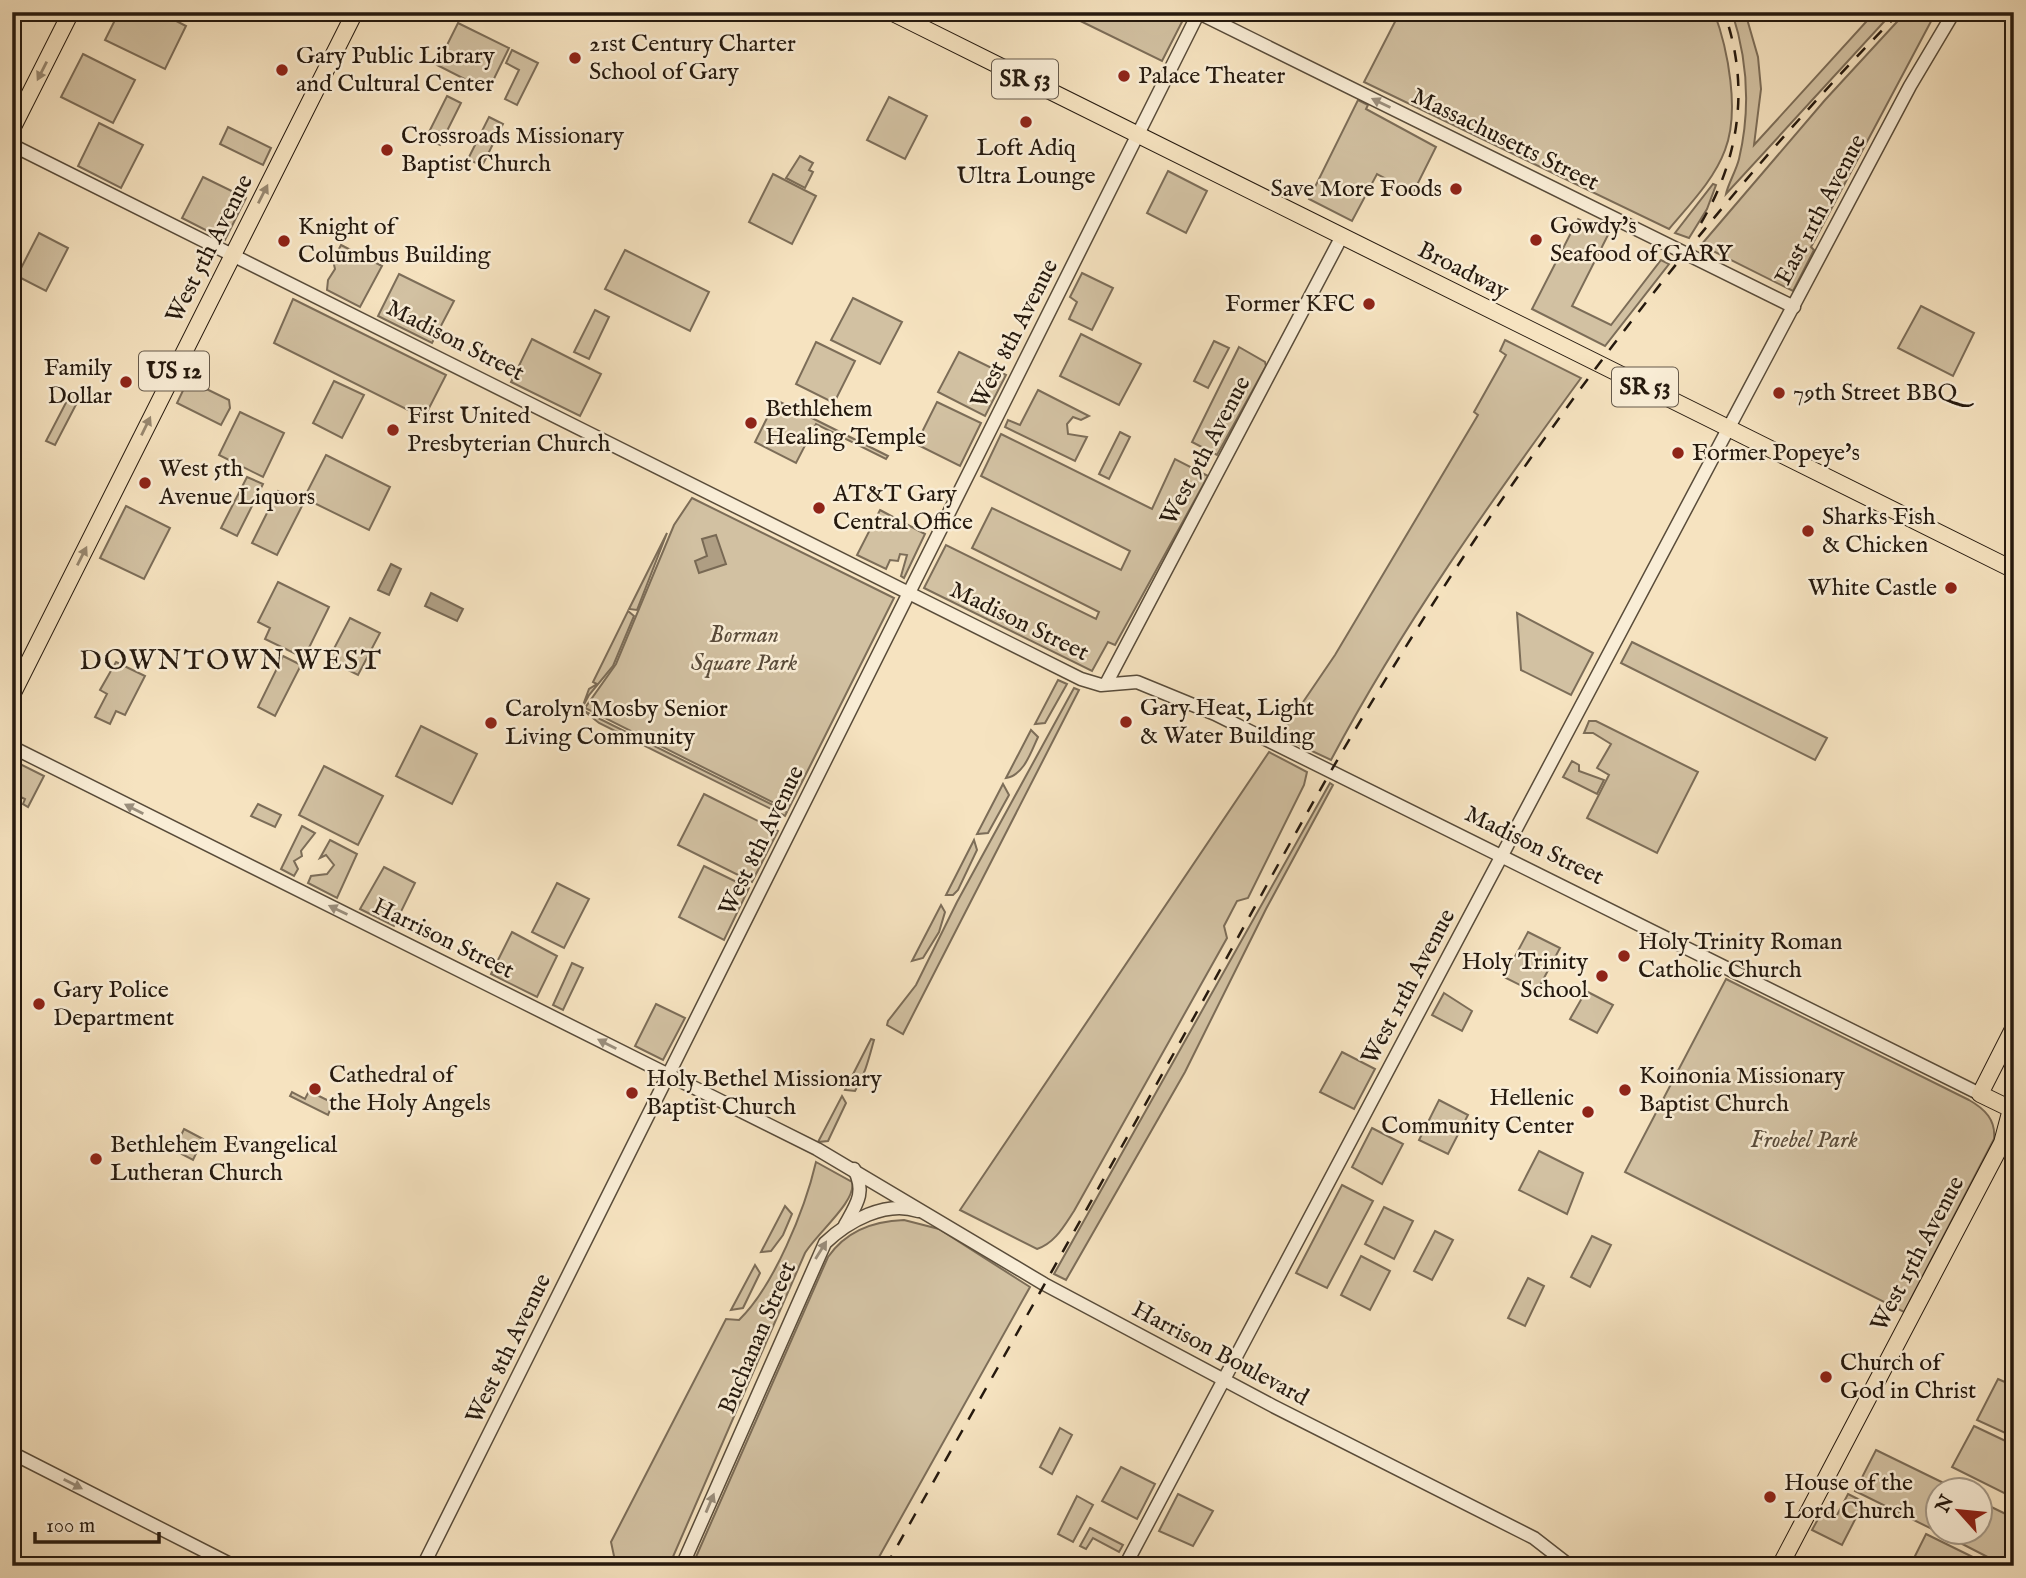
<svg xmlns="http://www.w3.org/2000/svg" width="2026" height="1578" viewBox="0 0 2026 1578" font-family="'IM FELL English',serif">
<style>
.green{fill:#d2c1a2;stroke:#7c6d58;stroke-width:2}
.water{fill:#af9e83;stroke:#786954;stroke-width:2}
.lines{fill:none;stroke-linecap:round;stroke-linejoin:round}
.minor-casing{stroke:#594c3a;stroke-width:15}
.major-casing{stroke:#25190e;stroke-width:18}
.minor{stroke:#f9edd6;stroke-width:12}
.major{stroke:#f6e3c0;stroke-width:16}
.rail{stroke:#25190e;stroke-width:2.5;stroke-dasharray:12 12;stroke-linecap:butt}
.oneway{fill:#988870}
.oneway2{fill:#9a8e7c}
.poi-dot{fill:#8f2418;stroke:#f9edd6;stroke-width:2.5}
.labels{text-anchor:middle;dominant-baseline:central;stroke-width:5;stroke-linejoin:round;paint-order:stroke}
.shield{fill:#f9edd6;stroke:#65594a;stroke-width:2}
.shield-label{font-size:23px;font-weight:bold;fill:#25190e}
.poi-label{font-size:24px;fill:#25190e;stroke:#f9edd6;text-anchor:start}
.street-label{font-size:24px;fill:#25190e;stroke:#f9edd6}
.park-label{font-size:24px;font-style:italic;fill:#594b3a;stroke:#f9edd6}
.quarter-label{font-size:28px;letter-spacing:2px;fill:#25190e;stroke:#f9edd6}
</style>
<rect width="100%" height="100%" fill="#f6e3c0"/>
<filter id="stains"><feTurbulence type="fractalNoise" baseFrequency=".00286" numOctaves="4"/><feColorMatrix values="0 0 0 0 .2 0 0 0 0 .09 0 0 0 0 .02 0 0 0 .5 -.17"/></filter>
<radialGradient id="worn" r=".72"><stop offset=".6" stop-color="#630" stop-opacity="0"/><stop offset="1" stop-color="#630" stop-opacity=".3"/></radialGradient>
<!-- green -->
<g class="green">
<polygon points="119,12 159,12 186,26 165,69 105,40"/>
<polygon points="1062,12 1173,12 1184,18 1162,61"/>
<path d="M1400,12H1714C1728,49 1740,112 1725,150C1714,180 1689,205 1669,229L1364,82Z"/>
<path d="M1732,12H1745L1758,57L1761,89L1754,145L1875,12H1893L1726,194C1728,184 1736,171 1739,159C1751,108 1748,61 1732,12Z"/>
<polygon points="1906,12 1936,12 1811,247 1814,250 1793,291 1701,245 1825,100"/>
<polygon points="458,23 509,48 488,91 437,65"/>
<polygon points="512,50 538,63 517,105 505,99 519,70 506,63"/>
<polygon points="83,54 135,80 113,123 61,97"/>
<polygon points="447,96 461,103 440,145 426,138"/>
<polygon points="889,97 927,116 905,159 867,140"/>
<polygon points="1358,100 1368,105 1366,109 1436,147 1413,193 1377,174 1352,221 1309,199"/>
<polygon points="489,117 503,124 482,166 468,159"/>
<polygon points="99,123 143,145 121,188 78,166"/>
<polygon points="228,127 271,148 263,165 220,144"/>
<polygon points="800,156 813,163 809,170 813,172 805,188 786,178"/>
<polygon points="1168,171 1207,191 1186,233 1147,213"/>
<polygon points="773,174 816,196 792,244 749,222"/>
<polygon points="203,177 246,198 225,240 182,218"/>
<polygon points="1713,184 1716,185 1707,209 1689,238 1675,233"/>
<polygon points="1578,219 1608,235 1572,306 1611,325 1661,260 1669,264 1605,346 1532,309"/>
<polygon points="39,233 68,248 46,291 17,276"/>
<polygon points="341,245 382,266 360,307 327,290 328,280 335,269 333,260"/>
<polygon points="625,250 709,292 690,331 605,289"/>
<polygon points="1082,273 1113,288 1092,330 1069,319 1077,302 1070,297"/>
<polygon points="399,274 454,301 432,343 378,316"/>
<polygon points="853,298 902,322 880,364 831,340"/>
<polygon points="293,299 446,375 424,418 274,343"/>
<polygon points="1921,306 1974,333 1953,376 1898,348"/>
<polygon points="595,310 609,317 589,359 574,352"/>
<polygon points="1081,334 1141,364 1119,405 1060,376"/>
<polygon points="532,339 601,374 580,416 511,382"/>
<path d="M1505,340L1581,378C1491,501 1402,626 1331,760L1280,736L1335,655L1478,415L1474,412L1506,355L1500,351Z"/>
<polygon points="1214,341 1229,348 1208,388 1194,381"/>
<polygon points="816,342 855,361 834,403 796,384"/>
<polygon points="1239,347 1265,362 1266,366 1217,455 1192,442"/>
<polygon points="959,352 1006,375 985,416 938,392"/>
<polygon points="188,380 229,400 230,408 221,425 177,403"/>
<polygon points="334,381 364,395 342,438 313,423"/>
<polygon points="1038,390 1089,416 1081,420 1073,417 1067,424 1068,434 1087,437 1075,461 1005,427 1008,420 1020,425"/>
<polygon points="72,391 81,395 55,445 46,441"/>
<polygon points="776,400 888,456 886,459 816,424 796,463 755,442"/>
<polygon points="937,402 981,423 960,466 916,444"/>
<polygon points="240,412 284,433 263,477 219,455"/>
<polygon points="1120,432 1130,437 1109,479 1099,474"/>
<polygon points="1001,434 1152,509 1175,459 1208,476 1115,645 1108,642 1092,671 924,588 946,545 1096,619 1099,612 972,548 992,508 1121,570 1130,551 981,476"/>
<polygon points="326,455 390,487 369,530 304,498"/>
<polygon points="247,477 263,484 237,536 221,528"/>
<polygon points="278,491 303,504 277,555 252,543"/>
<polygon points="692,498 894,598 788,810 585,708 616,664 674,525"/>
<polygon points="126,506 170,528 144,579 100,558"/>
<polygon points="880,510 925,534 904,578 901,576 907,555 900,554 898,561 890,560 886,569 857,555"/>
<polygon points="667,533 637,610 629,609"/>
<polygon points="278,582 329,607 304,658 265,639 270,628 258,622"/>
<polygon points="628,611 634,616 613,666 589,695 582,708 589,689 597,684 593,682"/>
<polygon points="1517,613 1593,653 1571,695 1521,670"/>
<polygon points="350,618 380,633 358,675 328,660"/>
<polygon points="1632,642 1827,738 1815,760 1621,663"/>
<polygon points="283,656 301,665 275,716 258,707"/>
<polygon points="116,662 145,676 125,715 116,711 110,724 95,717 107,694 100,690"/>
<polygon points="1058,680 1067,684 1045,723 1035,724"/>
<polygon points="1074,688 1079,690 903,1034 887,1025 888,1021 916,985 957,902"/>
<polygon points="584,711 787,812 785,816 599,723"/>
<polygon points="1589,721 1596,721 1698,772 1657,853 1587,818 1609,775 1597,768 1611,744 1593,733 1584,733"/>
<polygon points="421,726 477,754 452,804 396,776"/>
<path d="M1031,730L1038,737C1031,752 1024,775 1006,778Z"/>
<path d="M1269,752L1307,772L1304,785L1248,898L1237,901L1224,926L1227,938L1074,1211C1064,1226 1055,1243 1037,1249L960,1210Z"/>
<polygon points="12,760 44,776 28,807 23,804 25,799 12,793"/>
<polygon points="1572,761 1579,765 1579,771 1604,780 1597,794 1563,777"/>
<polygon points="324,766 383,796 358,845 299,815"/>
<polygon points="1330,783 1333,785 1266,909 1185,1072 1066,1280 1054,1274"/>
<polygon points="1003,784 1009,795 988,833 977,834"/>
<polygon points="704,794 778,831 752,882 678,845"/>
<polygon points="258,804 281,815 275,827 251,816"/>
<polygon points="302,826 315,833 301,851 302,856 294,861 298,869 294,876 281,869"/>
<polygon points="330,840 357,854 337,898 308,883 311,876 327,874 334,865 326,855 320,858"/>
<polygon points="974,840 977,850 958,890 953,895 946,895"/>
<polygon points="704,866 749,888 724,940 679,917"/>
<polygon points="384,867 415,883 394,926 360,909"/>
<polygon points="557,883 589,899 564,948 532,932"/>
<polygon points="941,905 945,912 939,932 923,958 912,961"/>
<polygon points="512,932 557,956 537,997 491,974"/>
<polygon points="1528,932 1560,948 1536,993 1504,977"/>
<polygon points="572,963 583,968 563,1010 553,1005"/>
<path d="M1726,979L1969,1100C1985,1109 1996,1120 1994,1139L1904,1312L1625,1172Z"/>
<polygon points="1586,991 1613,1005 1597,1033 1570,1019"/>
<polygon points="1444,993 1472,1011 1462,1031 1432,1015"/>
<polygon points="656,1004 685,1018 663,1060 635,1046"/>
<path d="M871,1039L874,1040C869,1058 865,1075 855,1091L845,1090Z"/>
<polygon points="1342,1052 1375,1069 1354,1109 1320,1092"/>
<polygon points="309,1091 333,1103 328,1115 290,1096 292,1092 305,1099"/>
<polygon points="842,1096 846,1103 828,1141 818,1142"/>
<polygon points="1439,1100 1468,1115 1448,1154 1419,1140"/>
<polygon points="1372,1128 1403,1144 1382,1184 1352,1167"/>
<polygon points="184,1129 203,1139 193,1160 174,1150"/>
<polygon points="1539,1151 1583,1173 1567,1214 1519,1190"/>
<path d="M816,1162L852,1182C857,1201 817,1233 805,1253L669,1566H613L614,1556L611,1542L726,1319L739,1320C774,1286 805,1209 816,1162Z"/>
<polygon points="1342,1185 1373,1201 1327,1288 1296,1273"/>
<polygon points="785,1206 792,1214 783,1235 771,1251 761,1252"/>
<polygon points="1384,1207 1413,1221 1394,1259 1365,1244"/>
<path d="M904,1220L939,1229L1030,1287L874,1566H692L828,1257C846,1231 873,1221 904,1220Z"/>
<polygon points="1435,1231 1453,1240 1432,1280 1414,1271"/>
<polygon points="1592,1236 1611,1245 1590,1287 1571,1277"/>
<polygon points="1361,1256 1390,1271 1370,1310 1341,1295"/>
<polygon points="755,1265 760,1273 743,1308 731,1310"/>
<polygon points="1528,1278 1544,1286 1525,1326 1508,1318"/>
<polygon points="1998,1379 2014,1386 2014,1437 1977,1420"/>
<polygon points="1974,1426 2014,1445 2014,1498 1952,1467"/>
<polygon points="1060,1428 1072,1435 1052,1474 1040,1467"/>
<polygon points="1876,1450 1958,1490 1938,1490 1938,1532 1855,1491"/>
<polygon points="1121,1467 1155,1484 1137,1519 1102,1501"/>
<polygon points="1178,1494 1213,1511 1193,1546 1159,1531"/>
<polygon points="1848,1494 1864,1502 1842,1545 1812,1530 1823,1510 1836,1517"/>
<polygon points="1077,1496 1093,1505 1073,1542 1058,1534"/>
<polygon points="1981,1502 2014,1518 2014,1566 2005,1566 1939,1532 1980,1532"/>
<polygon points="1090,1528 1123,1545 1119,1552 1093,1538 1086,1549 1080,1546"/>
<polygon points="1926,1534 1991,1566 1910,1566"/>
</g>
<!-- water -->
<g class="water">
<polygon points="716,535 726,564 699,573 695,561 707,556 702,539"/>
<polygon points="391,564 401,569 389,595 378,590"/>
<polygon points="431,593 463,609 457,621 425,606"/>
</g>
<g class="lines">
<!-- minor casing -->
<g class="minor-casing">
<g id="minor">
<polyline points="1197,12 1794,307"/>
<polyline points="12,145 1081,679 1101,685 1137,682 1215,714 1980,1094"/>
<polyline points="1106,684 1342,236"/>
<polyline points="12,747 817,1149 1044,1284 1273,1406 1534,1538 1570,1566"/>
<path d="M845,1225C857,1204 866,1192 854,1169"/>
<polyline points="12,1453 234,1566"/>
<polyline points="423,1566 1199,12"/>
<path d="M682,1566L825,1243C848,1221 886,1200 918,1211"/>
<polyline points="1125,1566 1910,86 1954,12"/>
</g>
</g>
<!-- major casing -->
<g class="major-casing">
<g id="major">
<polyline points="891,12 2014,570"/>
<polyline points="12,129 71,12"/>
<polyline points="12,695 355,12"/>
<polyline points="1780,1566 2002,1143 2011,1109 1980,1094 2014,1027"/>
</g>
</g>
<!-- minor -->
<use href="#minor" class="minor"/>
<!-- major -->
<use href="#major" class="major"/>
<!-- rail -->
<g class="rail">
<path d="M1701,223C1740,158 1750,84 1724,12"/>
<path d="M886,1566C984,1392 1082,1218 1179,1044C1249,919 1316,791 1392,669C1536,435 1706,209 1900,12"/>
</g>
</g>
<!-- one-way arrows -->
<defs><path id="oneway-solid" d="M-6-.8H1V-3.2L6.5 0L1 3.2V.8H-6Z" transform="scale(1.75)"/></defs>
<g class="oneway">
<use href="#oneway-solid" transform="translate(42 71) rotate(117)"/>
<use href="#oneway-solid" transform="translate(263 194) rotate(-63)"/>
<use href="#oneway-solid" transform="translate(146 426) rotate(-64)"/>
<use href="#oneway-solid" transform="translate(82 556) rotate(-63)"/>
</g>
<g class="oneway2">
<use href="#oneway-solid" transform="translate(1381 103) rotate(-154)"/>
<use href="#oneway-solid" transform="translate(134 809) rotate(-153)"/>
<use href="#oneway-solid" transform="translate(338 910) rotate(-154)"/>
<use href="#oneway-solid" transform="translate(607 1044) rotate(-153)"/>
<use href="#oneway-solid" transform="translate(821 1250) rotate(-58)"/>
<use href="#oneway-solid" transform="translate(73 1484) rotate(27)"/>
<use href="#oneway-solid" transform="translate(710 1503) rotate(-67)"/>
</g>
<!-- markers -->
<g class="poi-dot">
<circle cx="575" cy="58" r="7"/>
<circle cx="282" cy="70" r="7"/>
<circle cx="1124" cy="76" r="7"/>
<circle cx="1026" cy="122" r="7"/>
<circle cx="387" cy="150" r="7"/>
<circle cx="1456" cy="189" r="7"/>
<circle cx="1536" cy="240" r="7"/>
<circle cx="284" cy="241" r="7"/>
<circle cx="1369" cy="304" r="7"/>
<circle cx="126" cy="382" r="7"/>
<circle cx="1779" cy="393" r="7"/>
<circle cx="751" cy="423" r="7"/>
<circle cx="393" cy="430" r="7"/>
<circle cx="1678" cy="453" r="7"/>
<circle cx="145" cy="483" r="7"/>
<circle cx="819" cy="508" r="7"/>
<circle cx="1808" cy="531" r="7"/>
<circle cx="1951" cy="588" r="7"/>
<circle cx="1126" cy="722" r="7"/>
<circle cx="491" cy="723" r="7"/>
<circle cx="1624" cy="956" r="7"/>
<circle cx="1602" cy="976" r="7"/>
<circle cx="39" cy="1004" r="7"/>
<circle cx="315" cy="1089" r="7"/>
<circle cx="1625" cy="1090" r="7"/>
<circle cx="632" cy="1093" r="7"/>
<circle cx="1588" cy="1112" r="7"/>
<circle cx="96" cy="1159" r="7"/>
<circle cx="1826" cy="1377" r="7"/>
<circle cx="1770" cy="1497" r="7"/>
</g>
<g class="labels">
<!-- shield labels -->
<g class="shield">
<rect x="992" y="59.5" width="66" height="39" rx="5"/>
<rect x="139" y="351.5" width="70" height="39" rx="5"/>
<rect x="1612" y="367.5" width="66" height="39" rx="5"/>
</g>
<g class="shield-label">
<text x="1025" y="79">SR 53</text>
<text x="174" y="371">US 12</text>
<text x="1645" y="387">SR 53</text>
</g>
<!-- poi labels -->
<g class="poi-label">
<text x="589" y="44">21st Century Charter<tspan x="589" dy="28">School of Gary</tspan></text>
<text x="296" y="56">Gary Public Library<tspan x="296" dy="28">and Cultural Center</tspan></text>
<text x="1138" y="76">Palace Theater</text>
<text x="401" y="136">Crossroads Missionary<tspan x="401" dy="28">Baptist Church</tspan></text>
<text x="1026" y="148" text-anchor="middle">Loft Adiq<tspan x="1026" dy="28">Ultra Lounge</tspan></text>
<text x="1442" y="189" text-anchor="end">Save More Foods</text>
<text x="1550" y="226">Gowdy's<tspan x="1550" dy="28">Seafood of GARY</tspan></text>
<text x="298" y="227">Knight of<tspan x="298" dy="28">Columbus Building</tspan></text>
<text x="1355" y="304" text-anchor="end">Former KFC</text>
<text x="112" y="368" text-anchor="end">Family<tspan x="112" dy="28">Dollar</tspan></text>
<text x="1793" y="393">79th Street BBQ</text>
<text x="765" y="409">Bethlehem<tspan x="765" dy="28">Healing Temple</tspan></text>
<text x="407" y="416">First United<tspan x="407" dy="28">Presbyterian Church</tspan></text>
<text x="1692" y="453">Former Popeye's</text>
<text x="159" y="469">West 5th<tspan x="159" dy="28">Avenue Liquors</tspan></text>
<text x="833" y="494">AT&amp;T Gary<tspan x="833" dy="28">Central Office</tspan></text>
<text x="1822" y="517">Sharks Fish<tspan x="1822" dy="28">&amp; Chicken</tspan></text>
<text x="1937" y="588" text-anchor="end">White Castle</text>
<text x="1140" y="708">Gary Heat, Light<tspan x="1140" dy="28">&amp; Water Building</tspan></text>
<text x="505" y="709">Carolyn Mosby Senior<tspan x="505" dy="28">Living Community</tspan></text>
<text x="1638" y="942">Holy Trinity Roman<tspan x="1638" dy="28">Catholic Church</tspan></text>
<text x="1588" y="962" text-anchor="end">Holy Trinity<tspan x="1588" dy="28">School</tspan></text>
<text x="53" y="990">Gary Police<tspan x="53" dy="28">Department</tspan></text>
<text x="329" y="1075">Cathedral of<tspan x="329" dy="28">the Holy Angels</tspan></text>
<text x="1639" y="1076">Koinonia Missionary<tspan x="1639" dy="28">Baptist Church</tspan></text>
<text x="646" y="1079">Holy Bethel Missionary<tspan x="646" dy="28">Baptist Church</tspan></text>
<text x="1574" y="1098" text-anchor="end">Hellenic<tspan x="1574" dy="28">Community Center</tspan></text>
<text x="110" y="1145">Bethlehem Evangelical<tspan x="110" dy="28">Lutheran Church</tspan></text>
<text x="1840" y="1363">Church of<tspan x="1840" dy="28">God in Christ</tspan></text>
<text x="1784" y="1483">House of the<tspan x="1784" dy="28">Lord Church</tspan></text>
</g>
<!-- street labels -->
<g class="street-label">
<text transform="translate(1505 140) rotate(26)">Massachusetts Street</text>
<text transform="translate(1821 210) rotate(-62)">East 11th Avenue</text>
<text transform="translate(210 249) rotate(-63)">West 5th Avenue</text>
<text transform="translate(1463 271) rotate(27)">Broadway</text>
<text transform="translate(1015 334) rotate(-63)">West 8th Avenue</text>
<text transform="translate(455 341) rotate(27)">Madison Street</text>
<text transform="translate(1206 451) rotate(-62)">West 9th Avenue</text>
<text transform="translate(1019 622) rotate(26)">Madison Street</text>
<text transform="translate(762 841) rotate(-64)">West 8th Avenue</text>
<text transform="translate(1534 846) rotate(26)">Madison Street</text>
<text transform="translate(443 939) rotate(26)">Harrison Street</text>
<text transform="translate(1409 987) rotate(-62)">West 11th Avenue</text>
<text transform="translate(1918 1254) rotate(-62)">West 15th Avenue</text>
<text transform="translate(758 1338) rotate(-67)">Buchanan Street</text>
<text transform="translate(509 1349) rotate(-64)">West 8th Avenue</text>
<text transform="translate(1220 1354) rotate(28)">Harrison Boulevard</text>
</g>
<!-- park labels -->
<g class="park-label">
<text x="744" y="635">Borman<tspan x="744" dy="28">Square Park</tspan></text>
<text x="1804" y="1140">Froebel Park</text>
</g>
<!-- quarter labels -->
<g class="quarter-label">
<text x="231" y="661">DOWNTOWN WEST</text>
</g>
</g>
<!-- margin -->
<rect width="2026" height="1578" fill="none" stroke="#f6e3c0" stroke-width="42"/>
<rect x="14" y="14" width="1998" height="1550" fill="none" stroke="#25190e" stroke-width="3.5"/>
<rect x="21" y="21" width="1984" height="1536" fill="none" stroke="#25190e" stroke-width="2"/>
<!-- north arrow -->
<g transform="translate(1959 1511) rotate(297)"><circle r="33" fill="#f9edd6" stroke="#a49886" stroke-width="2"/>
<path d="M0-5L12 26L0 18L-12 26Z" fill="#8f2418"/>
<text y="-10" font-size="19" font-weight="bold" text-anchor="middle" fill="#25190e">N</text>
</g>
<!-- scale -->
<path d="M35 1532v10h124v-10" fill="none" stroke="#25190e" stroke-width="3.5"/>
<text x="46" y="1532" font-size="21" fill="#25190e" stroke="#f9edd6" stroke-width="5" paint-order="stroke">100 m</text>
<rect width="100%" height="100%" filter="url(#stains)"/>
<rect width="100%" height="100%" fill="url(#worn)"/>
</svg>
